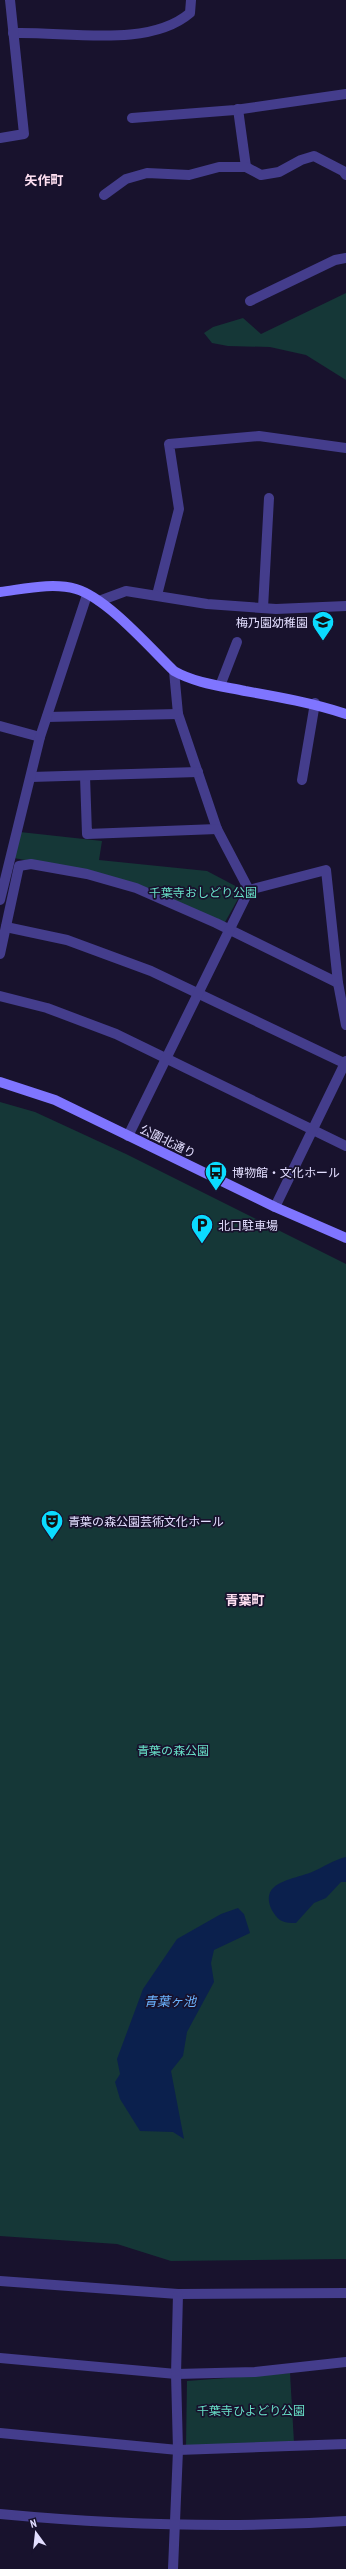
<svg xmlns="http://www.w3.org/2000/svg" width="346" height="2569" viewBox="0 0 346 2569" font-family="'PT Sans Narrow','Noto Sans JP',sans-serif">
<style>
.green{fill:#153737}
.water{fill:#0b204d}
.lines{fill:none;stroke-linecap:round;stroke-linejoin:round}
.street{stroke:#443d8c;stroke-width:10}
.secondary{stroke:#7f75ff;stroke-width:10}
.labels{text-anchor:middle;dominant-baseline:central;stroke-width:3.5;stroke-linejoin:round;paint-order:stroke}
.poi-label{font-size:12px;fill:#e3deff;stroke:#18122d;text-anchor:start}
.park-label{font-size:12px;fill:#68e1c8;stroke:#18122d}
.street-label{font-size:12px;fill:#e3deff;stroke:#18122d}
.neighbourhood-label{font-size:13px;font-weight:bold;fill:#ffe0f2;stroke:#18122d}
.water-label{font-size:13px;font-style:italic;fill:#6cb4ff;stroke:#18122d}
</style>
<rect width="100%" height="100%" fill="#18122d"/>
<!-- green -->
<g class="green">
<polygon points="346,293 346,380 306,355 270,347 228,346 212,343 204,333 213,327 243,318 261,334"/>
<polygon points="20,832 102,841 99,860 207,871 243,890 224,924 89,872 14,858"/>
<polygon points="0,1102 35,1112 126,1154 346,1264 346,2259 171,2261 117,2244 0,2236"/>
<polygon points="290,2373 294,2443 186,2446 187,2381"/>
</g>
<!-- water -->
<g class="water">
<path d="M346,1857V1882H341L326,1898L314,1903L296,1923C285,1923 279,1922 273,1912C257,1882 292,1880 312,1872C324,1867 333,1860 346,1857Z"/>
<polygon points="238,1908 244,1914 250,1933 214,1950 211,1963 214,1982 187,2032 183,2056 171,2071 184,2139 173,2132 140,2131 120,2099 115,2082 120,2074 117,2059 143,1989 177,1939 221,1914"/>
</g>
<g class="lines">
<!-- street -->
<g class="street">
<path d="M13,33C65,31 148,49 190,13L191,0"/>
<polyline points="238,109 246,167"/>
<polyline points="132,118 235,110 346,94"/>
<polyline points="0,138 24,134 10,0"/>
<polyline points="104,195 126,179 147,173 189,175 219,167 246,167 261,175 279,172 301,160 314,156 343,171 346,175"/>
<polyline points="250,301 335,260 346,258"/>
<polyline points="157,595 179,509 169,444 259,436 346,448"/>
<polyline points="99,601 126,591 207,604 276,609 346,606"/>
<polyline points="263,608 269,498"/>
<polyline points="174,671 178,714 217,829 249,890"/>
<polyline points="220,686 237,642"/>
<polyline points="47,717 178,714"/>
<polyline points="0,726 40,737"/>
<polyline points="85,776 87,834 217,829"/>
<polyline points="31,777 198,772"/>
<polyline points="302,780 315,703"/>
<polyline points="0,900 40,737 87,595"/>
<polyline points="6,927 67,940 151,971 346,1064"/>
<polyline points="0,954 19,866 31,864 87,874 136,888 216,923 338,983"/>
<polyline points="0,996 47,1008 116,1034 346,1146"/>
<polyline points="128,1136 249,890 326,870 338,983 346,1025"/>
<polyline points="275,1207 346,1061"/>
<polyline points="0,2281 178,2294 346,2293"/>
<polyline points="0,2358 176,2374 255,2372 346,2362"/>
<polyline points="0,2433 178,2450 346,2444"/>
<path d="M0,2514C117,2525 229,2529 346,2521"/>
<polyline points="173,2569 178,2450 176,2374 178,2294"/>
</g>
<!-- secondary -->
<g class="secondary">
<path d="M0,592C24,589 53,582 76,589C107,598 150,648 174,671C195,683 221,686 245,691C279,697 313,703 346,714"/>
<polyline points="0,1082 55,1100 275,1207 346,1238"/>
</g>
</g>
<!-- icons -->
<defs>
<g id="school-pin" transform="scale(1.15)"><path d="M0 17L-7.5 6A9.5 9.5 0 1 1 7.5 6Z" fill="#0bdbff" stroke="#18122d"/><path d="M0-5L7-2L0 1L-7-2ZM-4 1L0 2.5L4 1V4Q0 6-4 4Z" fill="#111"/></g>
<g id="bus-pin" transform="scale(1.15)"><path d="M0 17L-7.5 6A9.5 9.5 0 1 1 7.5 6Z" fill="#0bdbff" stroke="#18122d"/><path d="M-5-6H5V4H4V6H2V4H-2V6H-4V4H-5ZM-3.5-4V0h7V-4ZM-3.5 1.2v1.5H-2V1.2ZM2 1.2v1.5H3.5V1.2Z" fill="#111"/></g>
<g id="parking-pin" transform="scale(1.15)"><path d="M0 17L-7.5 6A9.5 9.5 0 1 1 7.5 6Z" fill="#0bdbff" stroke="#18122d"/><path d="M-3.5-5.5H1a3.5 3.5 0 0 1 0 7H-1V5.5H-3.5ZM-1-3.4V-.6H.8a1.4 1.4 0 0 0 0-2.8Z" fill="#111"/></g>
<g id="theatre-pin" transform="scale(1.15)"><path d="M0 17L-7.5 6A9.5 9.5 0 1 1 7.5 6Z" fill="#0bdbff" stroke="#18122d"/><path d="M-5-5.5Q0-4 5-5.5V0Q5 5 0 6Q-5 5-5 0ZM-3.3-2.5H-1v1.5H-3.3ZM1-2.5H3.3v1.5H1ZM-2.8 1Q0 5.5 2.8 1Z" fill="#111"/></g>
</defs>
<g fill-rule="evenodd">
<use href="#school-pin" x="323" y="622"/>
<use href="#bus-pin" x="216" y="1172"/>
<use href="#parking-pin" x="202" y="1225"/>
<use href="#theatre-pin" x="52" y="1521"/>
</g>
<g class="labels">
<!-- poi labels -->
<g class="poi-label">
<text x="308" y="622" text-anchor="end">梅乃園幼稚園</text>
<text x="232" y="1172">博物館・文化ホール</text>
<text x="218" y="1225">北口駐車場</text>
<text x="68" y="1521">青葉の森公園芸術文化ホール</text>
</g>
<!-- park labels -->
<g class="park-label">
<text x="203" y="892">千葉寺おしどり公園</text>
<text x="173" y="1750">青葉の森公園</text>
<text x="251" y="2410">千葉寺ひよどり公園</text>
</g>
<!-- street labels -->
<g class="street-label">
<text transform="translate(168 1141) rotate(26)">公園北通り</text>
</g>
<!-- neighbourhood labels -->
<g class="neighbourhood-label">
<text x="44" y="180">矢作町</text>
<text x="245" y="1600">青葉町</text>
</g>
<!-- water labels -->
<g class="water-label">
<text x="170" y="2001">青葉ヶ池</text>
</g>
</g>
<!-- north arrow -->
<g transform="translate(36 2533) rotate(345)" stroke="#18122d" stroke-width="3" paint-order="stroke">
<path d="M0-3L7 15L0 10L-7 15Z" fill="#e3deff"/>
<text y="-6" font-size="11" font-weight="bold" text-anchor="middle" fill="#e3deff">N</text>
</g>
</svg>
